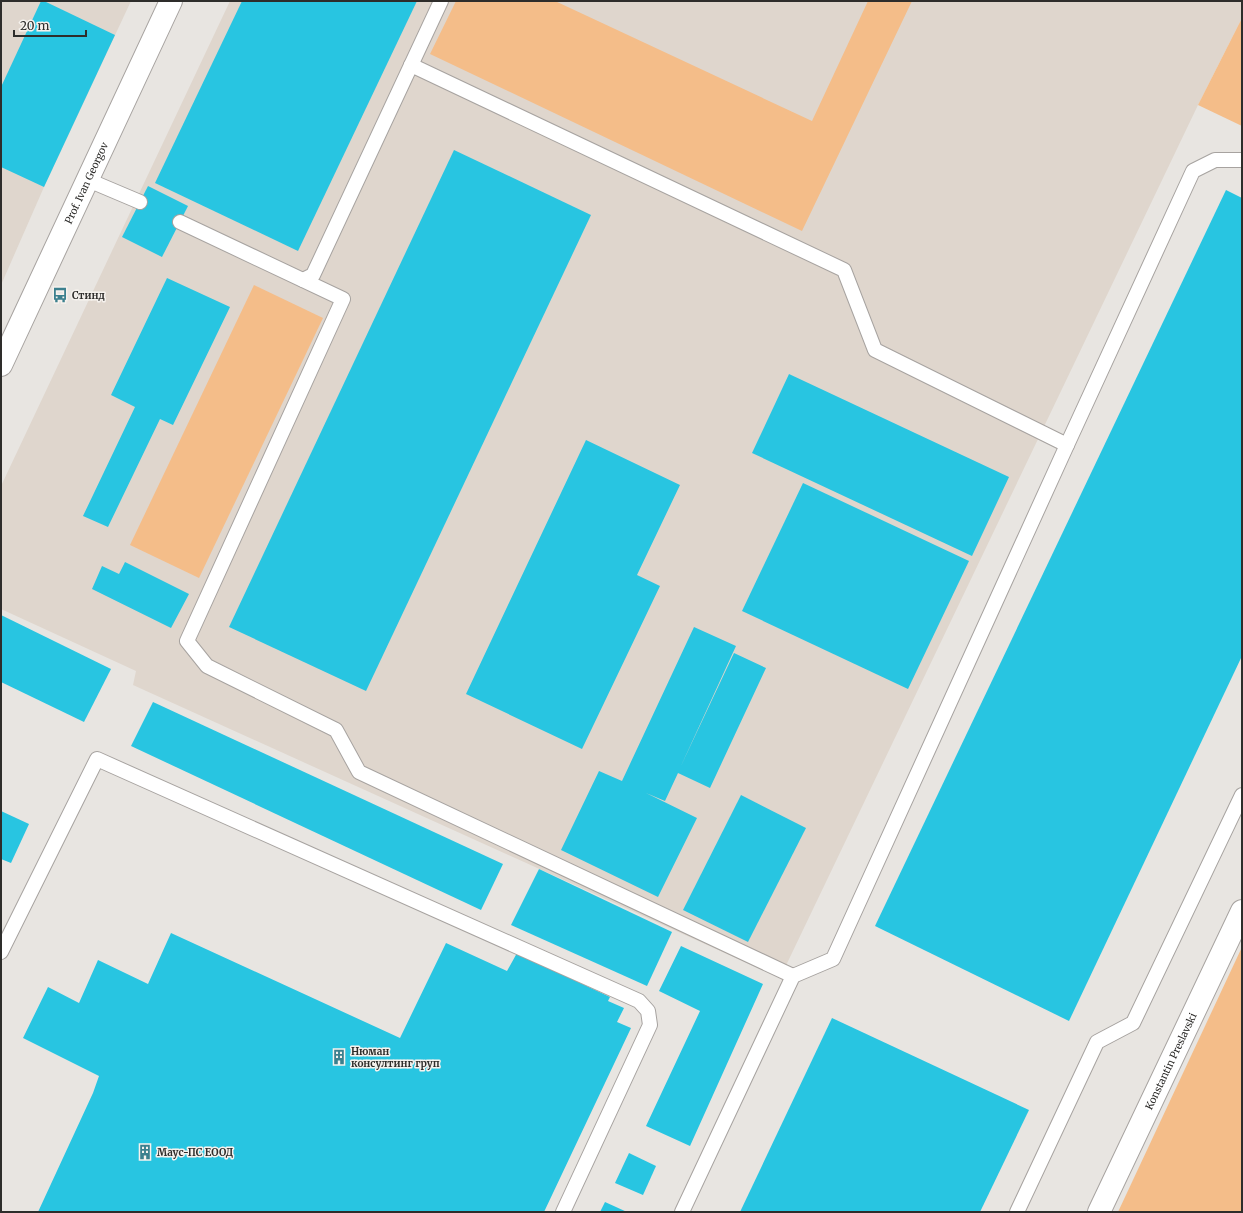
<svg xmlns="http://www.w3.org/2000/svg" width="1243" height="1213" viewBox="0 0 1243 1213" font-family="Merriweather,serif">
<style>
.built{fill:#dfd6cd}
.green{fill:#f4bd89}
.building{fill:#28c5e1}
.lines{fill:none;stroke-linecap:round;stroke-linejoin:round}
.lane-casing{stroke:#a7a3a0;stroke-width:16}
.street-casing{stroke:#a7a3a0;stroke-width:24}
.lane{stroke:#fff;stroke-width:14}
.street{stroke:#fff;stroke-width:22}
.labels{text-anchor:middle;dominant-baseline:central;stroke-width:3;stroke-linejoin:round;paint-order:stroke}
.street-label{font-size:10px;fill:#2e2d2b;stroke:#f6f2ee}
.poi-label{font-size:10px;font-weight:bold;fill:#2e2d2b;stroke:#f6f2ee;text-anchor:start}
</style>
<rect width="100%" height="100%" fill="#e8e5e1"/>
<!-- built -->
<g class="built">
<polygon points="1,1 131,1 44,187 1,285"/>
<polygon points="230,1 1242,1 1242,18 1198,105 780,978 133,685 136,671 1,609 1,486"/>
</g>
<!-- green -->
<g class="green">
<polygon points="456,1 555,1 812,121 868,1 912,1 802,231 430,54"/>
<polygon points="1242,18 1242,126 1198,105"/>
<polygon points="254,285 323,318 199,578 130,545"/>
<polygon points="1242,947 1242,1212 1118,1212"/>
</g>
<!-- building -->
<g class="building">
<polygon points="41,1 44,1 115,35 44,187 1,167 1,87"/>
<polygon points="242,1 417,1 298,251 155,183"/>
<polygon points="454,150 591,215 366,691 229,627"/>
<polygon points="148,186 188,206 162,257 122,237"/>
<polygon points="1226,190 1242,198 1242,656 1069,1021 875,926"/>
<polygon points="167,278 230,307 173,425 160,419 108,527 83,516 135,407 111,395"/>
<polygon points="789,374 1009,477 972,556 752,453"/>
<polygon points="586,440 680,485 637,575 660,586 582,749 466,694"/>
<polygon points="803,483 969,561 908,689 742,611"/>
<polygon points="125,562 189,594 171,628 92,589 102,566 119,574"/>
<polygon points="1,615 111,669 84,722 1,682"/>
<polygon points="694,627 736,646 680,768 734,653 766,668 710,788 678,773 665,801 646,793 697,818 658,897 561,850 599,771 622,781"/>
<polygon points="153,702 503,864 481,910 131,746"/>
<polygon points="741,795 806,828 748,942 683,910"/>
<polygon points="1,811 29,824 11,863 1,859"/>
<polygon points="539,869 672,932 647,986 511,925"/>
<polygon points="171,933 400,1038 446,943 507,971 517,953 610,997 608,1001 624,1008 617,1022 631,1028 544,1212 38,1212 93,1093 99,1076 23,1038 48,987 79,1003 98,960 148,984"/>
<polygon points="681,946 763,984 690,1146 646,1126 700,1011 659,991"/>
<polygon points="832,1018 1029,1110 980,1212 740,1212"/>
<polygon points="629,1153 656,1166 643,1195 615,1183"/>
<polygon points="605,1202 627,1212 600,1212"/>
</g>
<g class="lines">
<!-- lane casing -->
<g class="lane-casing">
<g id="lane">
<polyline points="411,65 844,270 875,350 1067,445"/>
<polyline points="88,180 140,202"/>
<polyline points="180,222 343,299 187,641 207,666 336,730 359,772 793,976"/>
<polyline points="303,280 313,275 441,1"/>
<polyline points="1,952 97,759 639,1001 648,1011 650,1025 563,1212"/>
<polyline points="682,1212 793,976 833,959 1067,445 1193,171 1215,160 1242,160"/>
<polyline points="1017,1212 1097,1042 1133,1023 1242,795"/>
</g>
</g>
<!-- street casing -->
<g class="street-casing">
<g id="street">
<path id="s1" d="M1,365L171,1"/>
<path id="s2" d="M1099,1212L1242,911"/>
</g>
</g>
<!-- lane -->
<use href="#lane" class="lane"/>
<!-- street -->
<use href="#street" class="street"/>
</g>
<!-- icons -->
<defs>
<g id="bus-bare" transform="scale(1.2)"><path d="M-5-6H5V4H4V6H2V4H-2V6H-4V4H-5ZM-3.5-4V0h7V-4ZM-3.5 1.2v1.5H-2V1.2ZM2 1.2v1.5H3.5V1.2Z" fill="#3c808e" stroke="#f6f2ee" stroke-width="2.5" paint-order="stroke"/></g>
<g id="building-bare" transform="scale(1.2)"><path d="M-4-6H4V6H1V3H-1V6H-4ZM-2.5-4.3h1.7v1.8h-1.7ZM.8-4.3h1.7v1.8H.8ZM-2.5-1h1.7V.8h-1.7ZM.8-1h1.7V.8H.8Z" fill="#3c808e" stroke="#f6f2ee" stroke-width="2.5" paint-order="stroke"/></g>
</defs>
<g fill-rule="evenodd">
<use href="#bus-bare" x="60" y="295"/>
<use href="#building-bare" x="339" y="1057"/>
<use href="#building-bare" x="145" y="1152"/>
</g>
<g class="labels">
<!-- street labels -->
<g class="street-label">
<text stroke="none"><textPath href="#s1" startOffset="201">Prof. Ivan Georgov</textPath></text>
<text stroke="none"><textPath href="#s2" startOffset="167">Konstantin Preslavski</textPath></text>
</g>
<!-- poi labels -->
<g class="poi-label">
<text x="72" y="295">Стинд</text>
<text x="351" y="1051">Нюман<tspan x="351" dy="12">консултинг груп</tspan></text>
<text x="157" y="1152">Маус-ПС ЕООД</text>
</g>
</g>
<!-- border -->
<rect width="1243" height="1213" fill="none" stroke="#2e2d2b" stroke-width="4"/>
<!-- scale -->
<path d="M14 30v6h72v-6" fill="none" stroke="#2e2d2b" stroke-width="2"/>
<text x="20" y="30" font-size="12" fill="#2e2d2b" stroke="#f6f2ee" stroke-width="3" paint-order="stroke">20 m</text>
</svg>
